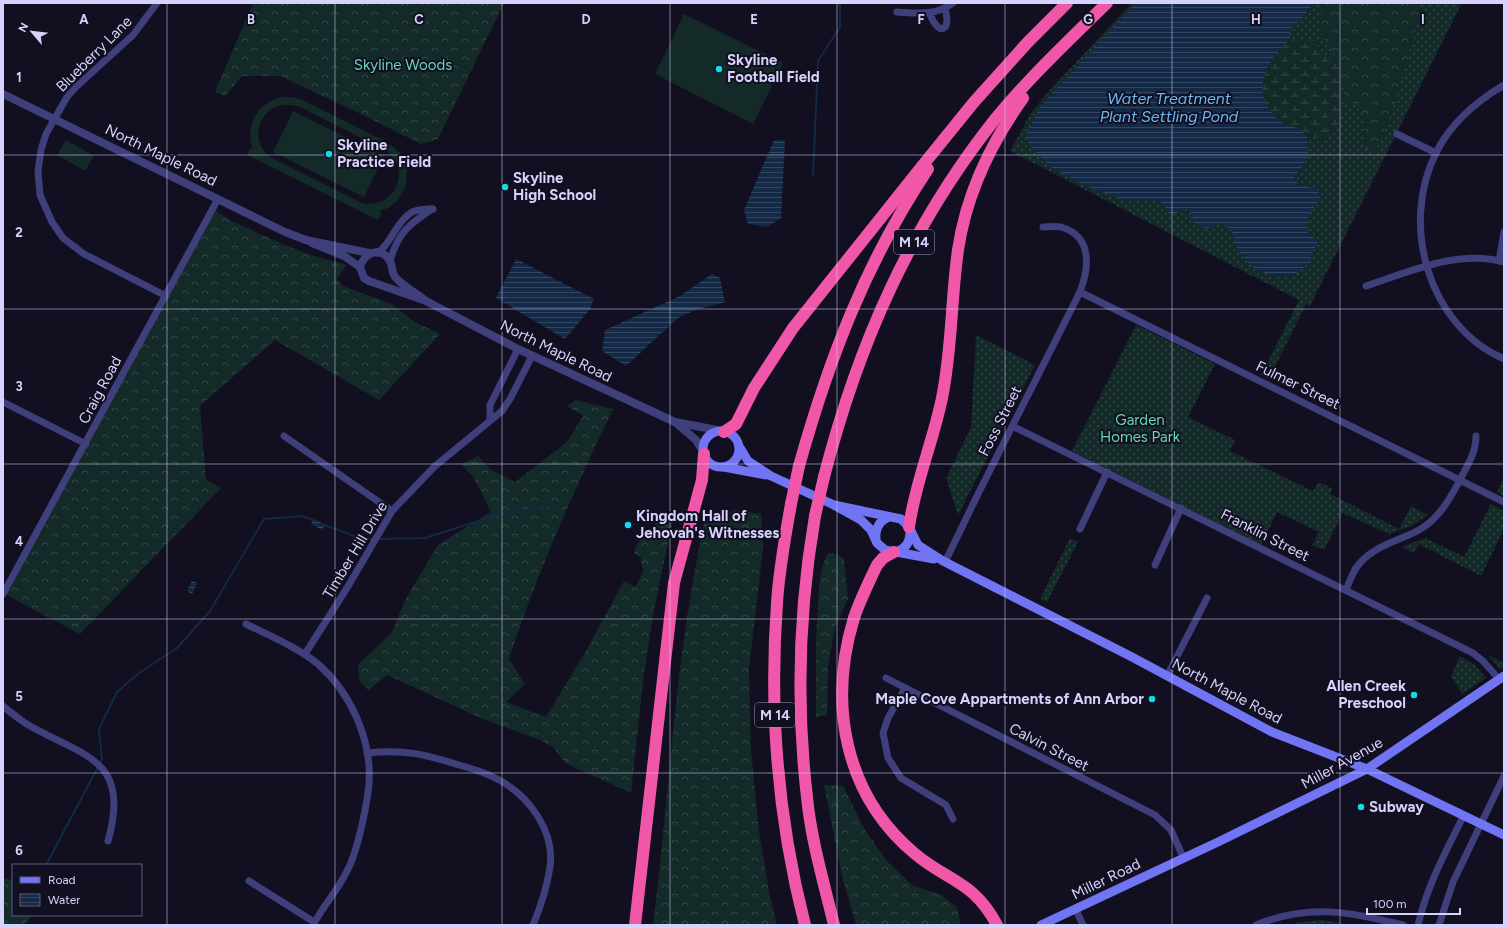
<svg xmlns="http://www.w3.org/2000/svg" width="1507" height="928" viewBox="0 0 1507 928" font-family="Figtree,sans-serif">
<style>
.grass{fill:url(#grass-dots)}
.forest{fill:url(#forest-crowns)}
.wetland{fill:url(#wetland-marsh)}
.pitch{fill:#132a28;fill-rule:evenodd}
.water{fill:url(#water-rules)}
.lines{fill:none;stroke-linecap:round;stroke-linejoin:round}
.stream{stroke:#132946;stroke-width:2}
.minor{stroke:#3e3f7b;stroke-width:7}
.tertiary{stroke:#3e3f7b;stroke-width:8}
.secondary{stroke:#7174f3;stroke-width:9}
.motorway{stroke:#f157a8;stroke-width:12}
.motorway-bridge{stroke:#f157a8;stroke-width:12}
.grid{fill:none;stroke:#d5d2fb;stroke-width:1;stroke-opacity:0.55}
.poi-dot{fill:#13dbe6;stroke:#110f20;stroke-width:1.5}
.labels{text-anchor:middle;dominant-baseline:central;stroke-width:4;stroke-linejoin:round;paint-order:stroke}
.shield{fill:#110f20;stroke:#9a98b9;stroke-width:1}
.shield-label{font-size:14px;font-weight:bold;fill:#d5d2fb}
.street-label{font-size:15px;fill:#d5d2fb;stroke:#110f20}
.poi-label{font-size:15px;font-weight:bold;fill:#d5d2fb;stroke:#110f20;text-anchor:start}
.park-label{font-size:15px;fill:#65d5b3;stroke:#110f20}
.water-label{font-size:16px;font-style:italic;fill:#69b9f2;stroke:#110f20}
.grid-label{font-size:13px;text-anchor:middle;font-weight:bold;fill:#d5d2fb;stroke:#110f20;stroke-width:4;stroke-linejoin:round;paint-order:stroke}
</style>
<defs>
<pattern id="grass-dots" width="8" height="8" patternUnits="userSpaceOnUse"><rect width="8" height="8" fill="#132a28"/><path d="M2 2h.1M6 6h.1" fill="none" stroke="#344848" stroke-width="1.8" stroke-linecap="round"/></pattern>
<pattern id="forest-crowns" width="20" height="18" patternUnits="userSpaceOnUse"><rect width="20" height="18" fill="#132a28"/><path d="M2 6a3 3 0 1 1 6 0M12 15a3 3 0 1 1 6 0" fill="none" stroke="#344848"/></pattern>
<pattern id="wetland-marsh" width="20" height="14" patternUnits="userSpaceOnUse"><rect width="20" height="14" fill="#132a28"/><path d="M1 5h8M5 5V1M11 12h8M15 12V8" fill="none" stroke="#344848"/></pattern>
<pattern id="water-rules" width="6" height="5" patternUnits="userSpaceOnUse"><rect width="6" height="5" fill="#132946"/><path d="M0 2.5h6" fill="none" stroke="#344762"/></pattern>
</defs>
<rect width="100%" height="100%" fill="#110f20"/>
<!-- grass -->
<g class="grass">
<polygon points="1132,3 1462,3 1310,306 1306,304 1269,379 1261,375 1299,300 1010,151 1031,113 1046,94"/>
<polygon points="1136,325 1215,364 1188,417 1235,440 1230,451 1313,491 1319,482 1333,489 1330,494 1399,529 1411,506 1428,515 1411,526 1389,534 1343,513 1324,550 1312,545 1319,532 1277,512 1261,545 1072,451"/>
<polygon points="976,335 1035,365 958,515 946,478 971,427"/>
<polygon points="1504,477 1504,496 1497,492"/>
<polygon points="1491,504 1504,511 1504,529 1481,576 1419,544 1413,553 1402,547 1425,538 1464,557"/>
<polygon points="1070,538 1078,542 1047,602 1040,599"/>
<polygon points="1487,654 1504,663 1504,666 1500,669"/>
<polygon points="1460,656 1475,665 1486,678 1462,694 1451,676"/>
<polygon points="1323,920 1346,924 1295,925 1295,923"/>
</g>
<!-- forest -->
<g class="forest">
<polygon points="253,3 504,3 438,139 421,144 357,112 280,76 242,76 225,96 215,92"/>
<path d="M1325,3H1416L1419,5L1421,12L1393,110L1375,153L1368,152C1361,139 1367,126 1363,113L1358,110L1356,104L1345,101C1343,90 1344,78 1341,68C1333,43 1309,34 1325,3Z"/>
<polygon points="212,209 234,222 280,243 308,254 347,265 337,278 343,286 392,304 413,321 440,334 379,400 275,340 200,406 206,480 221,488 80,634 3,593"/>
<path d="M575,400L613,409C574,491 537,573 509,659L525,684L506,702L546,717L587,649L624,581L635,587L643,572L641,558L634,553C638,534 661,521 675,509L654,610L644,673L631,793L565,763L554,748L542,741L483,719L387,675L369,690L359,681L358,665L392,632L405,600L438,545L491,512L474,478L461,464L478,456L490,469L515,482L567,442L583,416L567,406Z"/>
<path d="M735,510L761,514L763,549L749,668L751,751L759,832L770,896L777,925H653C670,790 675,653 705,519Z"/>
<path d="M828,553L837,554L844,559L848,599L835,627L828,665L827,715L816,717C816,680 815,643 818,606C819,588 819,569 828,553Z"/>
<polygon points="824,785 843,786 865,830 887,861 912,885 941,895 957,907 960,923 958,925 856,925 843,880"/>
<polygon points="3,878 13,880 13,915 32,915 25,925 3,925"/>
</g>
<!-- wetland -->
<path class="wetland" d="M1308,38L1315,41L1319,49L1341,67C1345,97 1349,116 1325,140L1310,136L1308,142C1297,123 1295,132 1282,123C1247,97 1265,63 1290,39L1299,42Z"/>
<!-- pitch -->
<g class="pitch">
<polygon points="684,14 783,63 753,124 655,74"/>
<path d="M281,97H292L303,100L387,142L400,153L407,168L406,186L397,201L388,208L379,211L382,213L378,220L247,155L250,148L253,149C244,126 257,103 281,97ZM282,105H291L300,107L387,151C412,172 394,210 362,203L270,157C250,141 257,111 282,105Z"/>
<polygon points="293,111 384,156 364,197 273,152"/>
<polygon points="66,140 94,156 85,171 57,155"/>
</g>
<!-- water -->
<g class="water">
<path d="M1136,3H1314L1304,16L1290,30V39C1264,64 1248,94 1281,122C1287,126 1295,126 1301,130C1310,137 1308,149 1308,159L1294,177L1299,185L1317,189L1321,197L1308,217V233L1318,241L1308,264L1293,276C1281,276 1265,275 1254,268C1248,263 1239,254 1236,246C1235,244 1235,240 1234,237C1230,224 1219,220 1208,228L1201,227L1191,220L1190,210C1184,208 1180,208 1176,214H1169L1161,202L1147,200L1131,202L1093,189L1063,174L1052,168L1032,149L1028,142L1026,134L1039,109L1053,92Z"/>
<polygon points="774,140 785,140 781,218 767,227 748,224 744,210"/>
<polygon points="516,259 594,299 590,309 565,339 496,298"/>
<polygon points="712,274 720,278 725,302 698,309 678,318 626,366 602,351 605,330 680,296"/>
<polygon points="314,519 325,525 322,530 311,524"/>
<polygon points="192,581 197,583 192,594 187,591"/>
</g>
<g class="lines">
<!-- stream -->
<g class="stream">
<polyline points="813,176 818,61 840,27 840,3"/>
<polyline points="322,524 362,539 373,539"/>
<polyline points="378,539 425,538 497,515 556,505"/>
<polyline points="100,763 102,759 99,729 117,692 139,673 177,648 210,611 264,519 302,516 315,521"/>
<polyline points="46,865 98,767"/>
<polyline points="7,925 13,915"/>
</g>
<!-- minor -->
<g class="minor">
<polyline points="157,3 133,35 76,87 67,97 46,134 41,150 38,171 40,195 52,222 63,238 84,254 166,296"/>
<path d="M897,12C917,13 936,16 953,3"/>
<path d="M930,14C938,36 952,32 945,9"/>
<path d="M1504,85C1477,101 1450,124 1436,153C1400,224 1428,326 1504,359"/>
<polyline points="1397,134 1436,153"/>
<path d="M378,253C392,242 396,222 412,212C418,209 427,209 433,209"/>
<path d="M390,261C398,233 408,225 432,209"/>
<polyline points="1499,261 1504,232"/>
<path d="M1366,286C1409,272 1458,249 1504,262"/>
<polyline points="1080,292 1504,502"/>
<polyline points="3,402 86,444"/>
<polyline points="490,420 490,405 518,349"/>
<polyline points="1012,426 1473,653 1483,661 1499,679"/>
<polyline points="284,436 392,511"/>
<polyline points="1080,529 1107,472"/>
<path d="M945,562L978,494L1077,298C1089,273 1095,237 1061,227C1056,226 1048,227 1043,227"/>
<polyline points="1155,565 1181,508"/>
<path d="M1346,590C1349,583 1352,574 1356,568C1371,546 1397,542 1419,530C1440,518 1451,497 1462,476C1469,463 1476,451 1476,436"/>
<polyline points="3,594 218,199"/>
<path d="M246,624C270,636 297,647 318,664C350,692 372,739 369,783C368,797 365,811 362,825C358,841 355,857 347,871C338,890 323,906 313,925"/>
<polyline points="305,654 347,588 392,511 434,467 502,411 510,399 532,356"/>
<polyline points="1167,676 1207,598"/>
<polyline points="886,678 1155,815 1171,830 1183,857"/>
<polyline points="905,688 888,718 883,733 888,758 901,778 946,805 953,819"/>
<path d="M3,706C10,712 18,718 25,723C81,757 132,756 108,841"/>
<path d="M367,753C404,749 424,754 459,765C473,769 487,773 499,780C529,796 555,831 550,867C547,887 541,906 533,925"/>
<polyline points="249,881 314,922"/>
<polyline points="1076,910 1083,925"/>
<path d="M1256,925C1310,903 1348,912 1403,925"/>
<path d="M1418,925C1427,886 1446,851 1464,815"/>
<polyline points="1439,925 1453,882 1504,776"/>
</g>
<!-- tertiary -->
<g class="tertiary">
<polyline points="3,94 285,232 306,240 369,253"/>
<polyline points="312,243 344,256 360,267"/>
<path d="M426,301C416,293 404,287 396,278C391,273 393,266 390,261C381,245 364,253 360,267L364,278L369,281L426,301L518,349L675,422L696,440L703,451"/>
<polyline points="675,422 722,431"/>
</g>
<!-- secondary -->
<g class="secondary">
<circle cx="721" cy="449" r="18"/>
<polyline points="739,446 748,461 771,476 834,505 861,520 871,530 877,543 885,550 934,559"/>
<polyline points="724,467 766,475"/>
<polyline points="834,505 901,519 909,527 918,545 943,561 1132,657 1272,732 1367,769 1504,835"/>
<path d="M876,539C875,528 879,521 889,517"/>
<path d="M896,552C905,549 910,543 910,533"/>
<polyline points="1041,925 1218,842 1367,769 1504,676"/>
</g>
<!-- motorway -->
<g class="motorway">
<polyline points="724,432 736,424 754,388 793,328 923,165 974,102 1028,42 1067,3"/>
<path d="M799,466C829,359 866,262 928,169"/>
<path d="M824,477C858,345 910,226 996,118C1030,77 1069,40 1107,3"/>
<path d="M791,504C785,537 779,570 777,603C769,712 778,820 805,925"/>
<path d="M815,516C799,609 796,704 807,797C811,840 824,883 834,925"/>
<path d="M909,527C915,483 933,442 942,398C952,350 951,299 958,250C966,195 991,143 1023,98"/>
<path d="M894,552L883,558L877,565C869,582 860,600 854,618C828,703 844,794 914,853C948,882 973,880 997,925"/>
<polyline points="635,925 674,583 702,480 704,454"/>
</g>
<!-- motorway-bridge -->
<g class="motorway-bridge">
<polyline points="791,504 799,466"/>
<polyline points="815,516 824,477"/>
</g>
</g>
<!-- grid -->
<path class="grid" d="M167,3V925M335,3V925M502,3V925M670,3V925M837,3V925M1005,3V925M1172,3V925M1340,3V925M3,155H1504M3,309H1504M3,464H1504M3,619H1504M3,773H1504"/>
<!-- markers -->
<g class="poi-dot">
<circle cx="719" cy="69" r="4"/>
<circle cx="329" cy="154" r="4"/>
<circle cx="505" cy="187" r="4"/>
<circle cx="628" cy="525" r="4"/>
<circle cx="1414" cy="695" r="4"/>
<circle cx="1152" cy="699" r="4"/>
<circle cx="1361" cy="807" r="4"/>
</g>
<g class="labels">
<!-- shield labels -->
<g class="shield">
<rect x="894" y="230" width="40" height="24" rx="3"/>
<rect x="755" y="703" width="40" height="24" rx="3"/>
</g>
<g class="shield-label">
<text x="914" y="242">M 14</text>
<text x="775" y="715">M 14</text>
</g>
<!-- street labels -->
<g class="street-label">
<text transform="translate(94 54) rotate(-45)">Blueberry Lane</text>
<text transform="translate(161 155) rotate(26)">North Maple Road</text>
<text transform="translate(556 351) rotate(26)">North Maple Road</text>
<text transform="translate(1298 385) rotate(26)">Fulmer Street</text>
<text transform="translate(100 390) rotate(-62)">Craig Road</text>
<text transform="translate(1000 421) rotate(-63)">Foss Street</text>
<text transform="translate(1265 535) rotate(27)">Franklin Street</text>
<text transform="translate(355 550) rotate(-59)">Timber Hill Drive</text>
<text transform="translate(1227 691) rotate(28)">North Maple Road</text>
<text transform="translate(1049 747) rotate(27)">Calvin Street</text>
<text transform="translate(1342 763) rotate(-29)">Miller Avenue</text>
<text transform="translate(1106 879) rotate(-26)">Miller Road</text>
</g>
<!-- poi labels -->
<g class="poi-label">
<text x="727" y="60">Skyline<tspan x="727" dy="17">Football Field</tspan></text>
<text x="337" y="145">Skyline<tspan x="337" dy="17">Practice Field</tspan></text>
<text x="513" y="178">Skyline<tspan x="513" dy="17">High School</tspan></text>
<text x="636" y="516">Kingdom Hall of<tspan x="636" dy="17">Jehovah's Witnesses</tspan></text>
<text x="1406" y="686" text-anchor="end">Allen Creek<tspan x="1406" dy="17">Preschool</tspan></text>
<text x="1144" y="699" text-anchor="end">Maple Cove Appartments of Ann Arbor</text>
<text x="1369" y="807">Subway</text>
</g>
<!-- park labels -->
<g class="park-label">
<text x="403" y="65">Skyline Woods</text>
<text x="1140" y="420">Garden<tspan x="1140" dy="17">Homes Park</tspan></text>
</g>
<!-- water labels -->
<g class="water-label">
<text x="1169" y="98">Water Treatment<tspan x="1169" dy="18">Plant Settling Pond</tspan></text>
</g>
</g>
<g class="grid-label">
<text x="84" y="24">A</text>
<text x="251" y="24">B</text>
<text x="419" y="24">C</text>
<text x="586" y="24">D</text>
<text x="754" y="24">E</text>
<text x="921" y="24">F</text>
<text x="1088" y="24">G</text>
<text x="1256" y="24">H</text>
<text x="1423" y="24">I</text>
<text x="19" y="82">1</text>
<text x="19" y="237">2</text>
<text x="19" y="391">3</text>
<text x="19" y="546">4</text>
<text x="19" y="701">5</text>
<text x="19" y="855">6</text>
</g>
<!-- border -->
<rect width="1507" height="928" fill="none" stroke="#d5d2fb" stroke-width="8"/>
<!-- legend -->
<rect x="12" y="864" width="130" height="52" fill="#110f20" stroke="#5f5d78"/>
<rect x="20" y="877" width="20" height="6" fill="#7174f3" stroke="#5f5d78"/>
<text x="48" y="884" font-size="12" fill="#d5d2fb">Road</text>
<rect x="20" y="894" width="20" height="12" fill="url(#water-rules)" stroke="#5f5d78"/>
<text x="48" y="904" font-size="12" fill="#d5d2fb">Water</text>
<!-- north arrow -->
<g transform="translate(32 32) rotate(298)" stroke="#110f20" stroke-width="3" paint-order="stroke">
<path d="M0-3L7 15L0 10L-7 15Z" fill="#d5d2fb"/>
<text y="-6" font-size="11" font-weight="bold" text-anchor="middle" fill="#d5d2fb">N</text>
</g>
<!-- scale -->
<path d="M1367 908v6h93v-6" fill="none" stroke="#d5d2fb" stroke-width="2"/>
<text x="1373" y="908" font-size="12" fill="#d5d2fb" stroke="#110f20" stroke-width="3" paint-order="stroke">100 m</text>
</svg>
